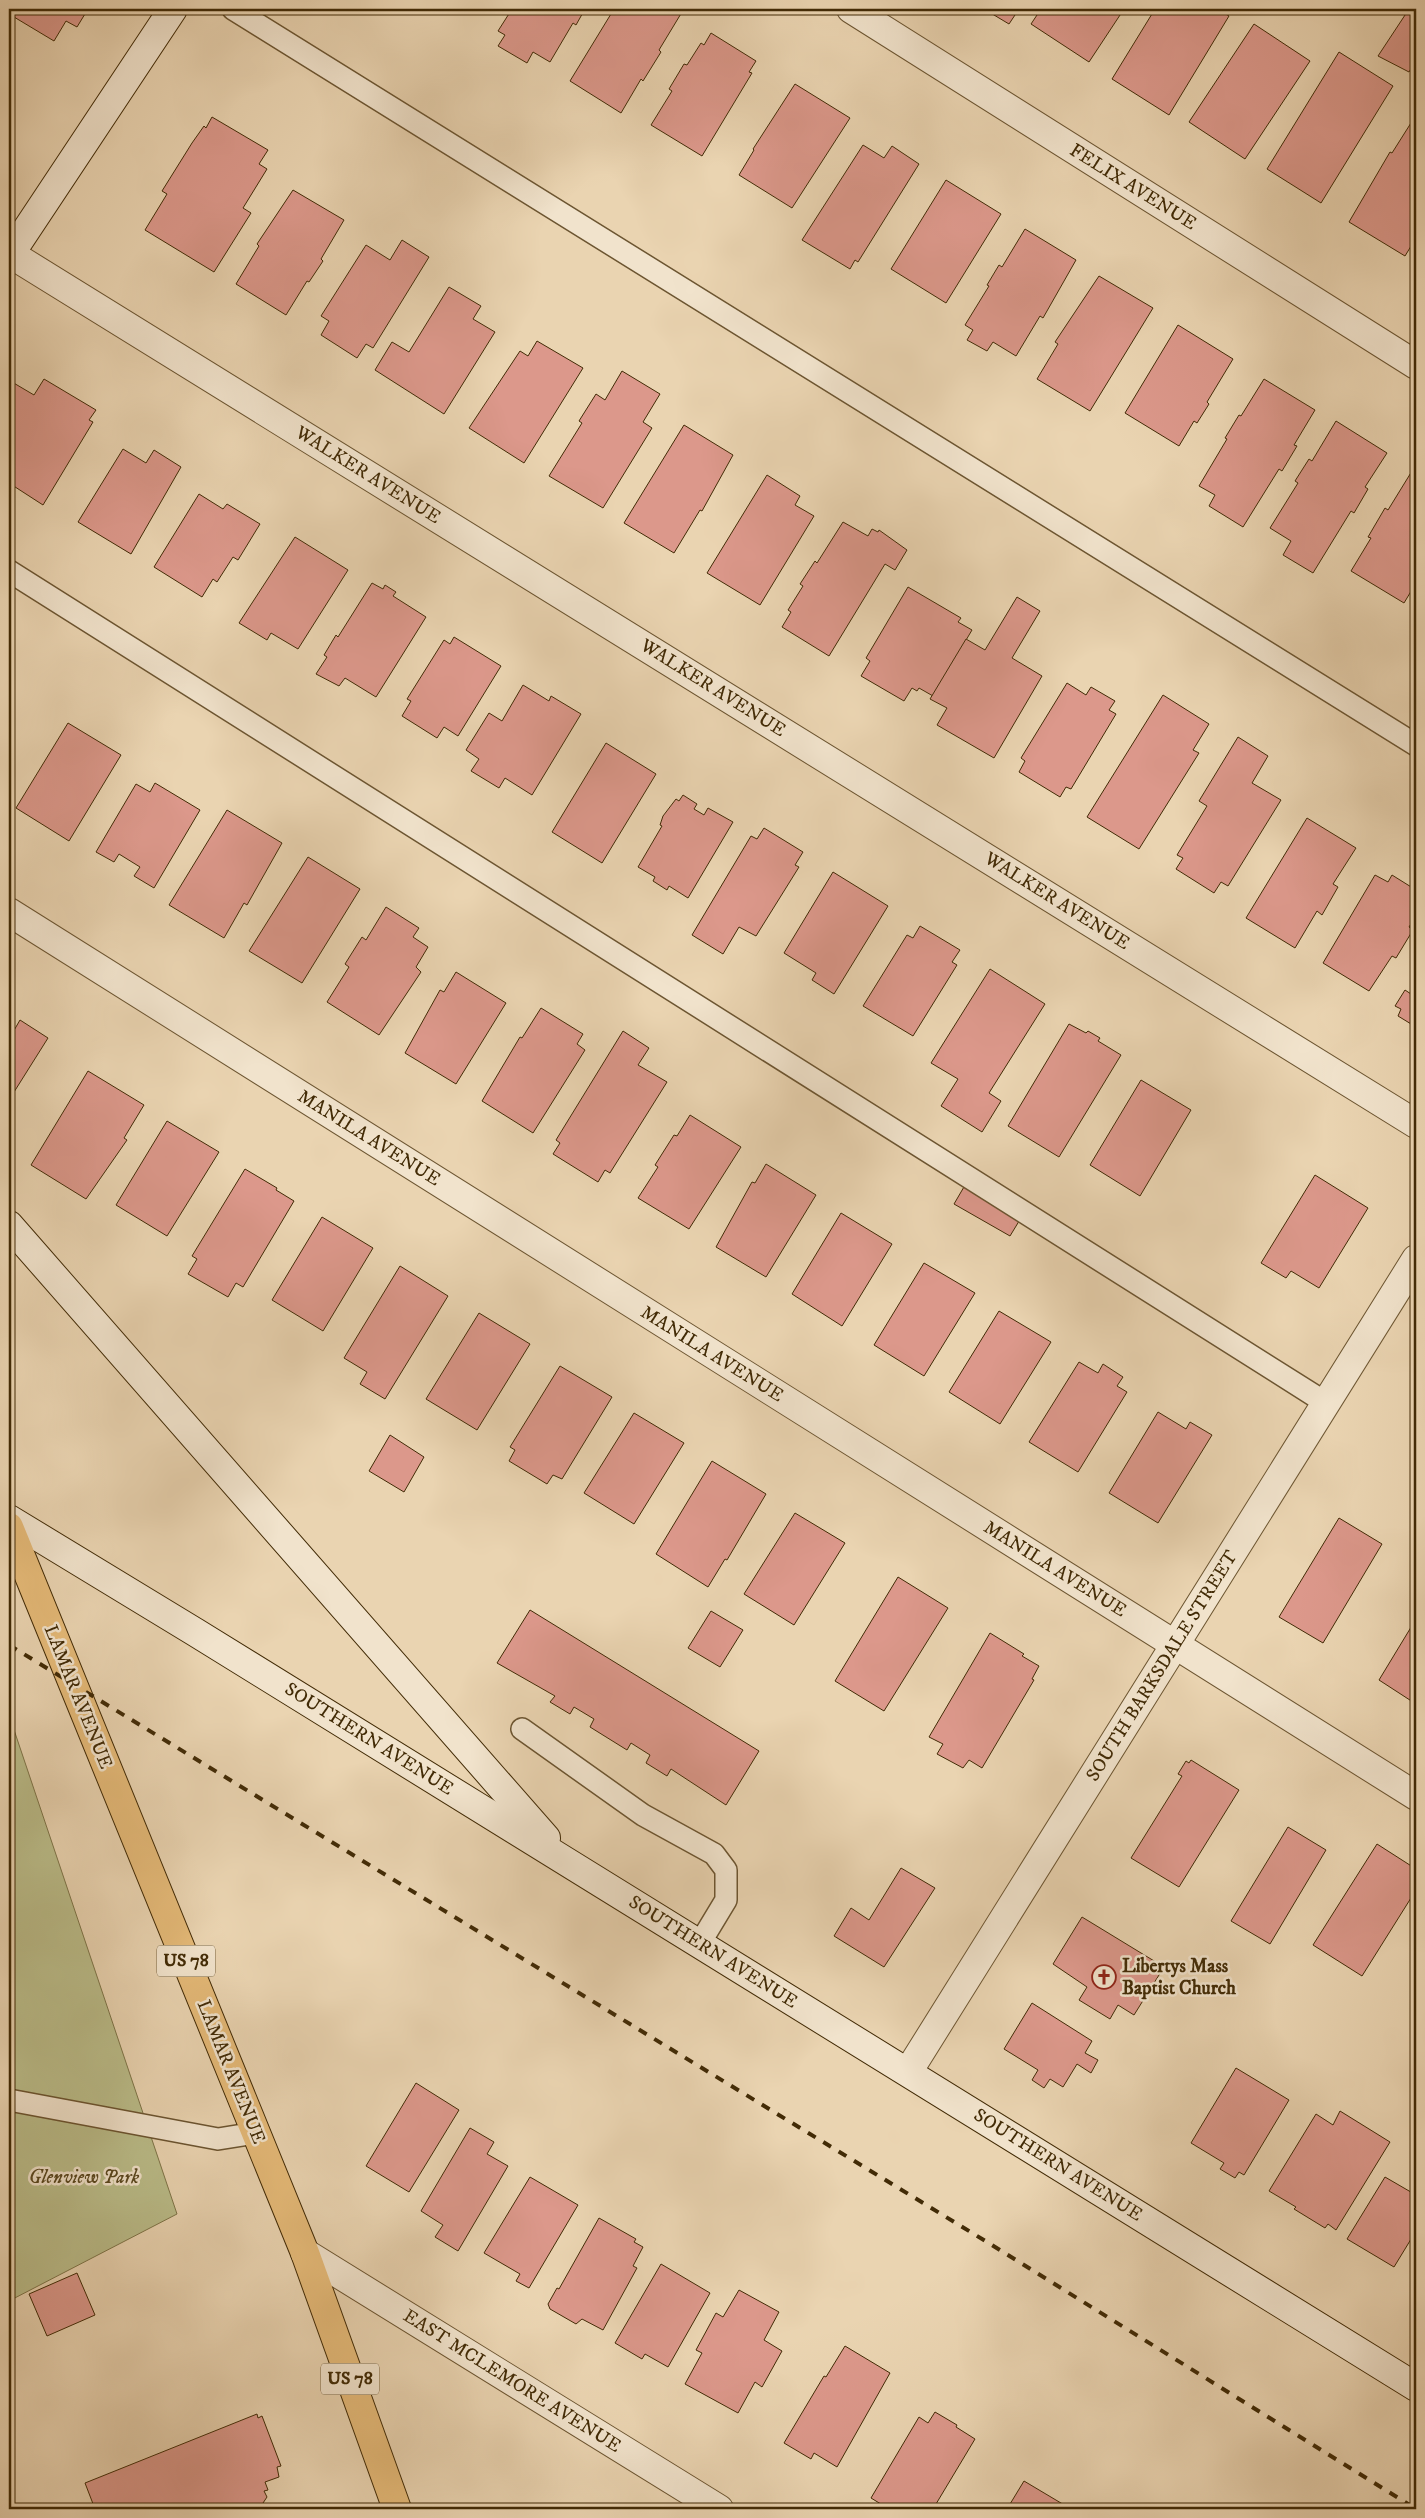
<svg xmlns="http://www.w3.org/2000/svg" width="1425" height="2518" viewBox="0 0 1425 2518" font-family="'IM FELL DW Pica',serif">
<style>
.green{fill:#babc89;stroke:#7e7448}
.building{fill:#dc988b;stroke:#422b06}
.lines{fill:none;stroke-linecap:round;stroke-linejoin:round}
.lane-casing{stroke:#6c5531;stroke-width:24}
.street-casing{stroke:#6c5531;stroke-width:30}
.secondary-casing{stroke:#422b06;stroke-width:30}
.primary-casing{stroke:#422b06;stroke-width:30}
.lane{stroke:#f1e3cc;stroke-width:21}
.street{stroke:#f1e3cc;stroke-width:28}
.secondary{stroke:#f1e3cc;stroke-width:28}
.primary{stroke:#e5ba78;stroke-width:28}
.rail{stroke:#422b06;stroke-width:4;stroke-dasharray:9 9;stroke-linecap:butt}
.labels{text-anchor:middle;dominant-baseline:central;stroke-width:5;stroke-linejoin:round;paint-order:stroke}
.shield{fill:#f1e3cc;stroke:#766241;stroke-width:1}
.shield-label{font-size:18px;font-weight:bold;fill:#422b06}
.street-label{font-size:19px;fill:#422b06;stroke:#f1e3cc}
.poi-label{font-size:19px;font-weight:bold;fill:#422b06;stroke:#f1e3cc;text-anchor:start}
.park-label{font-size:19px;font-style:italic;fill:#5a4820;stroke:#f1e3cc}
</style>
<rect width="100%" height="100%" fill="#ead4b1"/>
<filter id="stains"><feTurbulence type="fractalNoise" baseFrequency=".004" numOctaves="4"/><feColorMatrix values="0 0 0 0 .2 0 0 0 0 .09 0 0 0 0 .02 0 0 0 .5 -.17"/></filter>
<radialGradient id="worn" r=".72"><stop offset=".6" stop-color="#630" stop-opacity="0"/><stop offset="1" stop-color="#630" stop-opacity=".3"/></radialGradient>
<!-- green -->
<polygon class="green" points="9,1715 177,2214 9,2301"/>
<!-- building -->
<g class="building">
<polygon points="9,9 88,9 77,27 66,21 54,41 9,14"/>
<polygon points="512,9 585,9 576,25 573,23 550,62 533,52 527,63 498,46 505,35 498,31"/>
<polygon points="614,9 677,9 682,12 659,50 661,52 643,81 641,79 621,113 570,81"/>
<polygon points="984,9 1019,9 1009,24"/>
<polygon points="1041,9 1124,9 1089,62 1031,24"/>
<polygon points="1155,9 1217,9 1229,16 1169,115 1112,79"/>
<polygon points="1409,9 1416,9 1416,60 1409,72 1378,56"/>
<polygon points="1254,24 1310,61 1245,159 1189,122"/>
<polygon points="711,33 756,61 749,72 752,73 702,156 651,125 672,91 669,89 684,64 687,65 701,43 704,45"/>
<polygon points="1339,52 1393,86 1321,203 1267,169"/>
<polygon points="795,84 850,118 792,208 739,175 754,150 753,149"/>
<polygon points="1416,115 1416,238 1405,256 1349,222 1390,152 1392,153"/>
<polygon points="212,117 268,150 259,164 267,169 243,208 251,213 214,272 145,230 167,194 162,191 192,143 204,126 206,128"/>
<polygon points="863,145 884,158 892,146 919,164 858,262 855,260 850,269 802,240"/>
<polygon points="946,180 1001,214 946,303 891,269"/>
<polygon points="293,190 344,220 321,259 323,261 309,282 307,281 286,315 236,284 259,246 257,244"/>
<polygon points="1025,229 1076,260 1043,318 1040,316 1016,356 993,342 987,351 967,340 973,330 965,325 989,286 987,285 999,265 1002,267"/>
<polygon points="402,240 429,257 373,348 366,344 357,358 321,335 329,321 321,316 366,245 390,260"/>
<polygon points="1099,276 1153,308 1090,411 1037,379 1058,344 1055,342"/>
<polygon points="449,287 481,306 473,319 495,332 444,414 375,370 392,342 409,352"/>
<polygon points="1178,325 1233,359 1207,402 1209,404 1197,423 1194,421 1179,446 1125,413"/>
<polygon points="537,341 583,368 524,463 469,428 520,351 528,356"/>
<polygon points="622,371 660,394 643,422 652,428 603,508 549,476 582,423 579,421 596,394 605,400"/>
<polygon points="44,379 96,410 89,420 93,422 43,505 9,483 9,388 12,382 34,395"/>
<polygon points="1264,379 1315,410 1294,445 1297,446 1282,471 1279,469 1243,527 1209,506 1215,495 1199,486 1227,439 1225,438 1239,415 1241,416"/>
<polygon points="1336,421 1387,453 1365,487 1368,489 1354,513 1351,511 1313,573 1283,555 1291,541 1270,528 1298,483 1295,481 1309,459 1312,461"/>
<polygon points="684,425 733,455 702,511 700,510 674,553 624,523"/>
<polygon points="123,449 146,463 154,450 181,467 131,554 78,522"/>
<polygon points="1412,471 1416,473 1416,583 1404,603 1351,571 1371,538 1368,537 1385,508 1388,510"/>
<polygon points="767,475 800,496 795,505 814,516 760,605 707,573"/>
<polygon points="199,494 223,509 227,504 260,524 238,560 233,557 217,582 213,579 202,597 154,567"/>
<polygon points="843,522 868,536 872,529 878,532 879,530 907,550 895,570 885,564 829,656 782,627 791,612 788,610 803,586 800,584 815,561 817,563"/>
<polygon points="295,537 348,570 298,649 271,633 267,640 239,623"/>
<polygon points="372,583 383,589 385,585 396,592 393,596 426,617 376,697 345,678 339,686 316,674 327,657 324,655 336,635 338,637"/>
<polygon points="908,587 961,618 958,622 972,630 933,696 919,688 917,691 912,688 904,701 861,676 870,661 866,658"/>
<polygon points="1017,597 1040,611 1012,658 1042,676 994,758 937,725 947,708 930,699 966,639 985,650"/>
<polygon points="454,637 501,666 458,736 444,727 437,738 402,716 411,701 407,699 444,640 450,644"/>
<polygon points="1067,683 1086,695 1091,687 1115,701 1109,710 1116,714 1071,789 1066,787 1060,797 1019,772 1025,761 1021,758"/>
<polygon points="523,685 549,701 551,696 581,714 532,795 505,778 499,788 471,771 479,759 466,750 489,713 502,721"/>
<polygon points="1163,695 1209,724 1193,750 1199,753 1139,849 1087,817"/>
<polygon points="68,723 121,755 69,841 16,808"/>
<polygon points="1238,737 1268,756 1252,783 1281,800 1228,886 1221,882 1214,893 1176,869 1183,858 1177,855 1207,806 1199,801"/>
<polygon points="606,743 656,774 602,863 552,832"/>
<polygon points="155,783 200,810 154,888 134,876 140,867 119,854 114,862 96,852 136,784 150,792"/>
<polygon points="683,795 697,804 694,809 704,815 708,808 733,822 688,898 669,886 667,890 653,881 655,877 638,867 662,826 660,825 663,816 676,799 679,801"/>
<polygon points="227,810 282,843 247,905 244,903 224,938 169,905"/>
<polygon points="1307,818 1356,848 1333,884 1338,887 1322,915 1317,911 1295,948 1246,918"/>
<polygon points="764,828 803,852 795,865 799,867 756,936 739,927 723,954 692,935 751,836 757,839"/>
<polygon points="308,857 360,889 302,983 249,951"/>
<polygon points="833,872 888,906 834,994 812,980 816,973 784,953"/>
<polygon points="1375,875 1388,882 1392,875 1416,890 1416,916 1409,927 1413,930 1396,958 1392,956 1369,991 1323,963"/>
<polygon points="386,907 419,928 413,937 428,947 416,967 421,972 379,1035 327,1002 349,967 345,964 362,937 366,940"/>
<polygon points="920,926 960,950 952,962 957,965 913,1036 863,1006 907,935 913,938"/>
<polygon points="990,969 1045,1004 989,1093 1001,1101 982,1132 941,1106 958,1079 931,1063"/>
<polygon points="456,972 506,1003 456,1084 405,1053 440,990 444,992"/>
<polygon points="1416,985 1416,1027 1398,1016 1401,1009 1395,1006 1405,990 1411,994"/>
<polygon points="541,1008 583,1034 577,1044 585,1050 533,1133 482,1101 520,1037 522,1038"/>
<polygon points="20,1020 48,1038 9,1100 9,1039"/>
<polygon points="1069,1024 1086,1033 1088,1031 1100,1038 1098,1041 1121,1055 1059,1157 1008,1126"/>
<polygon points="623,1031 649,1048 638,1065 667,1082 610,1173 605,1170 598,1182 553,1154 560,1143 556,1140"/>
<polygon points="88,1071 144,1105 124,1138 127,1140 86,1199 31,1165"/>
<polygon points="1141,1080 1191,1110 1140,1196 1090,1165"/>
<polygon points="690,1115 741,1147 689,1229 638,1198 658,1167 655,1165 674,1135 677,1136"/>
<polygon points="167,1121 219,1152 167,1236 116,1205"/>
<polygon points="766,1164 816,1195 766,1277 716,1247 752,1182 755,1183"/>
<polygon points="245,1169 277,1188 276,1190 294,1201 243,1287 236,1283 228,1297 188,1274 197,1259 192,1256"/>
<polygon points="1315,1175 1368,1208 1319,1288 1291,1271 1286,1278 1261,1263"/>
<polygon points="968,1180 1024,1213 1010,1236 954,1204"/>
<polygon points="841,1213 892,1244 842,1326 792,1294"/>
<polygon points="322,1217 373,1248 323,1331 272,1300"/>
<polygon points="924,1263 975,1293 924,1376 874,1345"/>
<polygon points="400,1266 448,1296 385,1399 360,1384 367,1372 344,1358"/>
<polygon points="999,1311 1051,1342 1000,1424 949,1392"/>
<polygon points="479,1313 530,1344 477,1430 426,1399"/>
<polygon points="1079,1362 1098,1373 1103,1364 1123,1377 1117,1386 1127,1392 1078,1472 1029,1442"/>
<polygon points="560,1366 612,1397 562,1479 553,1475 547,1484 509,1461 515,1450 510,1447"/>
<polygon points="1158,1412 1186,1429 1190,1422 1212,1435 1158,1523 1109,1493"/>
<polygon points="634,1413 684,1443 634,1524 584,1493"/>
<polygon points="390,1435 424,1457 404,1492 369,1471"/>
<polygon points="712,1461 766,1494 727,1560 725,1559 708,1587 656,1554"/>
<polygon points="795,1513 845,1543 794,1625 744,1594"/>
<polygon points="1339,1518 1382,1544 1323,1643 1279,1617"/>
<polygon points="898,1577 948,1608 884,1711 835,1681"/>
<polygon points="530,1610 759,1751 726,1805 671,1769 667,1776 646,1763 650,1755 631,1743 627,1750 590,1727 594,1719 574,1707 570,1714 550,1702 555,1696 497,1663"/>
<polygon points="711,1611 743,1630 720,1667 688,1648"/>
<polygon points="1416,1619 1416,1704 1379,1680"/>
<polygon points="990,1633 1024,1654 1022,1656 1039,1666 1032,1679 1034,1680 982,1768 969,1760 963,1768 937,1754 943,1744 929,1737"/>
<polygon points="1191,1760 1239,1790 1179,1887 1131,1858 1182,1776 1178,1774 1186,1761 1189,1763"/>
<polygon points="1288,1827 1326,1850 1270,1944 1231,1921"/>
<polygon points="1377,1844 1416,1869 1416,1890 1362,1976 1313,1945"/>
<polygon points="901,1868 935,1888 884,1967 834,1936 851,1908 869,1920"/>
<polygon points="1082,1917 1164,1967 1134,2015 1118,2005 1110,2019 1079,2000 1087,1987 1053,1964"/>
<polygon points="1416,1955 1416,1966 1411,1963"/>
<polygon points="1032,2003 1092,2041 1085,2053 1098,2060 1091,2073 1077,2064 1063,2087 1050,2079 1044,2088 1032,2080 1038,2070 1004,2049"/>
<polygon points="1236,2068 1289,2100 1244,2175 1239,2172 1235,2178 1220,2169 1224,2163 1191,2143"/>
<polygon points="416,2083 459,2110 409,2192 366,2166"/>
<polygon points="1340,2111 1390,2142 1336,2230 1328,2224 1325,2228 1294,2209 1296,2207 1269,2191 1316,2114 1333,2125"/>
<polygon points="470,2128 494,2142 487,2154 508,2166 458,2251 435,2237 443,2225 421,2211"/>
<polygon points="530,2177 578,2205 529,2288 516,2281 520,2274 484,2253"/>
<polygon points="1385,2177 1416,2195 1416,2231 1394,2267 1347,2239"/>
<polygon points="599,2218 636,2239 634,2242 643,2247 633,2266 637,2268 603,2330 582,2319 576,2324 550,2309 548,2304 557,2288 559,2289"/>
<polygon points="661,2264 710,2293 668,2367 645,2354 642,2359 615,2343"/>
<polygon points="77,2273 95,2315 47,2336 29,2294"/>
<polygon points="739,2290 779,2312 764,2340 782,2351 762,2387 755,2382 738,2413 685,2384 702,2353 696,2350 716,2313 723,2317"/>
<polygon points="845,2346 890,2373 837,2467 814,2453 811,2459 784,2443 824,2376 826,2377"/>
<polygon points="935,2412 957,2425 956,2427 975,2439 933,2509 889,2509 871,2498 919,2417 928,2423"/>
<polygon points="257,2414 258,2418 262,2416 281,2466 277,2467 279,2477 265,2482 268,2490 264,2491 267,2497 259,2509 95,2509 85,2483"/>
<polygon points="1024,2481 1071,2509 1007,2509"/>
</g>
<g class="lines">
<!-- lane casing -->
<g class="lane-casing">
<g id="lane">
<polyline points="233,9 1416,745"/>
<polyline points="9,571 1326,1403"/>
<polyline points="522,1729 643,1815 714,1854 726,1870 726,1900 700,1943"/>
<polyline points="9,2100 218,2139 255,2133"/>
</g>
</g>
<!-- street casing -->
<g class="street-casing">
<g id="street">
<polyline points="851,9 1416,365"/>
<polyline points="9,253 1416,1124"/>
<polyline points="9,912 1416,1796"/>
<polyline points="908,2072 1416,1259"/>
<polyline points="305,2253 719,2509"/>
</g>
</g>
<!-- secondary casing -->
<g class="secondary-casing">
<g id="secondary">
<polyline points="9,256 173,9"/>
<polyline points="9,1225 546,1838"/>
<polyline points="9,1519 195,1632 1416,2387"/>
</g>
</g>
<!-- primary casing -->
<g class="primary-casing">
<polyline id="primary" points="9,1527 305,2253 397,2509"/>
</g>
<!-- lane -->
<use href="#lane" class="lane"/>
<!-- street -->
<use href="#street" class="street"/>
<!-- secondary -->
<use href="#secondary" class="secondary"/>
<!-- primary -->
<use href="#primary" class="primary"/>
<!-- rail -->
<polyline class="rail" points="9,1645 987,2242 1416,2509"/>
</g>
<!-- icons -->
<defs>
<g id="church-ring" transform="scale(1.25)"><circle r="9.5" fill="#f1e3cc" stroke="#8f2418" stroke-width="1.5"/><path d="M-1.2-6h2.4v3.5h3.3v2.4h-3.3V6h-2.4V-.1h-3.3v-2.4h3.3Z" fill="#8f2418"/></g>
</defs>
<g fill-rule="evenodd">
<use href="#church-ring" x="1104" y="1977"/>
</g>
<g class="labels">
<!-- shield labels -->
<g class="shield">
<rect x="157" y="1945.5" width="58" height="31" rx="4"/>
<rect x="321" y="2363.5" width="58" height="31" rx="4"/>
</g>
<g class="shield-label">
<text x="186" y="1961">US 78</text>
<text x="350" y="2379">US 78</text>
</g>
<!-- street labels -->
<g class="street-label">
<text transform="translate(1133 187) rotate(32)">FELIX AVENUE</text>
<text transform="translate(368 475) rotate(32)">WALKER AVENUE</text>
<text transform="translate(713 688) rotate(32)">WALKER AVENUE</text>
<text transform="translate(1057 901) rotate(32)">WALKER AVENUE</text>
<text transform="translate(369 1138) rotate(32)">MANILA AVENUE</text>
<text transform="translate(712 1354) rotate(32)">MANILA AVENUE</text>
<text transform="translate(1055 1569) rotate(32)">MANILA AVENUE</text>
<text transform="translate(1162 1666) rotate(-58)">SOUTH BARKSDALE STREET</text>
<text transform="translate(78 1697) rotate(68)">LAMAR AVENUE</text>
<text transform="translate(369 1739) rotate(32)">SOUTHERN AVENUE</text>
<text transform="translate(713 1952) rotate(32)">SOUTHERN AVENUE</text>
<text transform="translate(231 2072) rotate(68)">LAMAR AVENUE</text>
<text transform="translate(1058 2165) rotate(32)">SOUTHERN AVENUE</text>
<text transform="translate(512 2381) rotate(32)">EAST MCLEMORE AVENUE</text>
</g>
<!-- poi labels -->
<g class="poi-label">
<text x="1122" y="1966">Libertys Mass<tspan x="1122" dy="22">Baptist Church</tspan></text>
</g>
<!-- park labels -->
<g class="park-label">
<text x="84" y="2177">Glenview Park</text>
</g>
</g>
<!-- margin -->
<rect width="1425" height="2518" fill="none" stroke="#ead4b1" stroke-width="30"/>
<rect x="10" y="10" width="1405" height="2498" fill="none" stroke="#422b06" stroke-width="2.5"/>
<rect x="15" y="15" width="1395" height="2488" fill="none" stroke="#422b06"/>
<rect width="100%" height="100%" filter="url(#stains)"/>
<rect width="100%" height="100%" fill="url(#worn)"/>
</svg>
